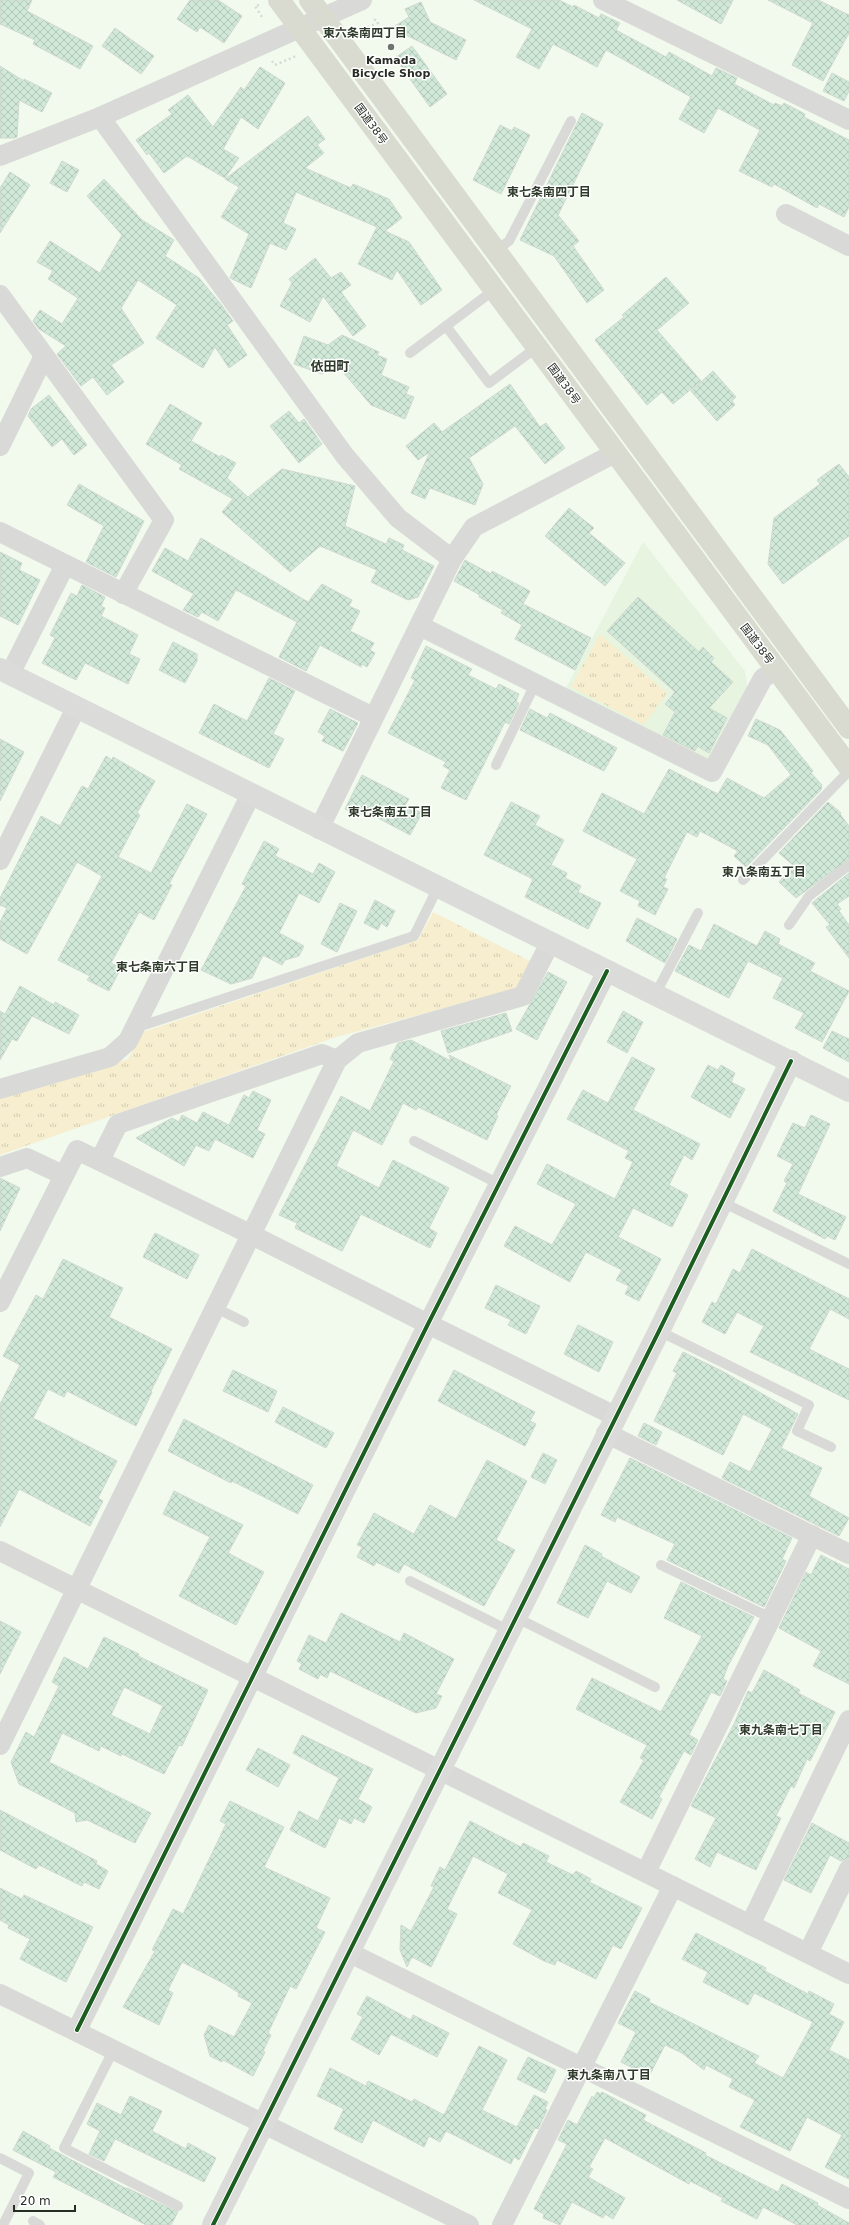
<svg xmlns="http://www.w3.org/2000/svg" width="849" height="2225" viewBox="0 0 849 2225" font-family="'DejaVu Sans','Noto Sans JP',sans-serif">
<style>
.built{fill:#e6f4e0}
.grass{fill:url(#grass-tufts)}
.building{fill:url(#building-cross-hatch);stroke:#d0d8d0;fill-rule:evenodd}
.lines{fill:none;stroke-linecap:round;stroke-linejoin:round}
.path{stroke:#d7d9d5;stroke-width:2.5;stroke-dasharray:2 3;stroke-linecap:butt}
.lane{stroke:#d9dad7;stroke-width:10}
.street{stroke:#d9dad7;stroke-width:20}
.secondary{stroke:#dbdcd9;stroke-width:22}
.highway{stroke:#d9dbd0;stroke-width:22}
.cycleway-casing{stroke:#fff;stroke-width:6}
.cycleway{stroke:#1b5e20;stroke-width:4}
.poi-dot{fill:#6e756b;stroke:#fff;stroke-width:1.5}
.labels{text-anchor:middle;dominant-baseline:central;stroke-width:3;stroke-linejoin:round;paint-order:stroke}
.poi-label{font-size:11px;font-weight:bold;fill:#272d25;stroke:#fff}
.street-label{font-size:11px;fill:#272d25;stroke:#fff}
.neighbourhood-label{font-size:12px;font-weight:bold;fill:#2f3b2a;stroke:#fff}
.quarter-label{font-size:13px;font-weight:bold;fill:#2f3b2a;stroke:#fff}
</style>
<defs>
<pattern id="grass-tufts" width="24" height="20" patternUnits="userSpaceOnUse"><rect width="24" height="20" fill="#f6eece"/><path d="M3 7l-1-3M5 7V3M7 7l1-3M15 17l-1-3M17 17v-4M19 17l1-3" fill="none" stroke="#d3ccb1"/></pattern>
<pattern id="building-cross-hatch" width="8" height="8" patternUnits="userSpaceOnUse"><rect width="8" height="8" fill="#cfe8d7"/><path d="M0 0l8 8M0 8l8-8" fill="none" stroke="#b2c7b8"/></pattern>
</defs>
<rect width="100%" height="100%" fill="#f2faee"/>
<!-- built -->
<polygon class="built" points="643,542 745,671 748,690 712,759 695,758 565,690"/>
<!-- grass -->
<g class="grass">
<polygon points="600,634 667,693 644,725 571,687"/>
<polygon points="433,912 532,962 516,989 336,1037 0,1155 0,1096 128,1059 143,1032 418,940"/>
</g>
<!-- building -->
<g class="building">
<polygon points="0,0 32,0 27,11 93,46 80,69 33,44 35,40 0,24"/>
<polygon points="190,0 218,0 242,16 224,43 200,27 197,32 177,19"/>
<polygon points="474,0 559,0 573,7 574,5 599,18 601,14 620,23 616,30 666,57 669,52 712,76 716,68 737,78 734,84 774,105 775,103 782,106 784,103 805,114 804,117 849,140 849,207 844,217 819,204 817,208 774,184 772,187 739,171 760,130 718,108 704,133 679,119 691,97 606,50 597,67 553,44 539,69 516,57 532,29"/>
<polygon points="677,0 733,0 721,24"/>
<polygon points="768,0 818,0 849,15 849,33 823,81 792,65 813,23"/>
<polygon points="421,2 430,22 466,40 456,60 392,28 409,17 405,9"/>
<polygon points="115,28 154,56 141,74 102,46"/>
<polygon points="412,46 447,94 430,107 395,58"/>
<polygon points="0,66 24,81 24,79 52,93 42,112 19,100 17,137 14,138 0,138"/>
<polygon points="260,67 285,83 258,129 241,117 223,149 239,158 225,178 187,156 164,173 149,153 147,155 136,140 172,114 168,110 188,95 213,127 241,87 244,90"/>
<polygon points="832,73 849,82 849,91 844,101 823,91"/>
<polygon points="582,113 603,124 558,215 579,241 573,246 604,290 587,303 554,256 520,240"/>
<polygon points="308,116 325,139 317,145 324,153 305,168 351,188 353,184 389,199 402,218 385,231 409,242 442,290 421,305 397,270 392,280 358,264 377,227 296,192 283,223 296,229 286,250 270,243 251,288 230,278 249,234 221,217 239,187 225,179"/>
<polygon points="500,125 512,131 514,127 530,135 501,194 473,180"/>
<polygon points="62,161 79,170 67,192 50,183"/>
<polygon points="10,172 30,185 0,233 0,188"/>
<polygon points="104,179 142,220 174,240 165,256 199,278 220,303 233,321 227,325 247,355 229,368 215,347 203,368 156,338 177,305 138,280 121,308 144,343 111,365 124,382 107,395 93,377 81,386 57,354 66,346 39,329 33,321 40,310 62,324 78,298 48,279 53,271 37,262 50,241 100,273 122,235 87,196"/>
<polygon points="315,258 331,278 341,272 351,285 341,292 366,326 353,336 323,296 310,322 280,306 292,283 289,279"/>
<polygon points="666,277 689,303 657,330 701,381 673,404 662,392 647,405 595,340 624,317 622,315"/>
<polygon points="342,335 379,352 377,355 387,359 381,375 409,387 406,394 414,397 405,419 371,405 336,364 322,374 294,364 304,336 328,345"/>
<polygon points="713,371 736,397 732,401 735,405 717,421 691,391"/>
<polygon points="510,384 540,427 546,423 565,448 545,464 515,426 469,458 483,484 475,505 430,488 425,499 411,493 430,452 418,460 406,446 434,423 442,432"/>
<polygon points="49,395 87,445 74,455 62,439 52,447 28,416 31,409"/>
<polygon points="170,404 202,423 191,441 220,457 221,455 236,463 227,478 248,497 282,469 355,486 345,526 386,544 389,538 404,545 402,550 434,566 418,597 408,600 371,582 377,570 320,546 290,572 222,512 233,499 179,469 182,465 146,444"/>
<polygon points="289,411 299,423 304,419 322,444 299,463 270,426"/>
<polygon points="839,464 849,477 849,536 783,584 768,564 774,518 820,484 817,480"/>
<polygon points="79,484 144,521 116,577 86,562 104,526 67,505"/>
<polygon points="569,508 594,528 589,533 625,563 605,586 545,536"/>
<polygon points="201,538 308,602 322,584 352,600 349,606 360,611 350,631 374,643 370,650 375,653 367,667 362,664 361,667 320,645 306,671 279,657 297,622 236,590 218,621 202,612 198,617 183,610 194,594 152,571 165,548 188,561"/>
<polygon points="0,552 22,563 19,570 40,580 18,625 0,616"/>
<polygon points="465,560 491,574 492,571 530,591 523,604 591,638 575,670 515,639 522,625 501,613 503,610 479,597 480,595 454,581"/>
<polygon points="82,585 105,597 101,606 105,608 101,616 138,635 129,654 140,659 128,684 85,663 76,680 42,663 55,638 50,635 71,593 77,596"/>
<polygon points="638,597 699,652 703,647 714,658 711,662 733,682 709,708 727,718 709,753 697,746 695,751 663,735 675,712 665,704 675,692 607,631"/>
<polygon points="173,642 197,654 197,661 185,683 159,670"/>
<polygon points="426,646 472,669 468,675 496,689 499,684 519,694 516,702 519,703 509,724 505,722 466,800 441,788 450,770 443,766 446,762 388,733 415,680 411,678"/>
<polygon points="269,678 295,691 273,734 284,739 269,768 199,733 214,704 247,721"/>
<polygon points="330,709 358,723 343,751 322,741 325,736 318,732"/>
<polygon points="530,709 547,718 550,713 617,748 604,771 520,730"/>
<polygon points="756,719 780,730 813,771 811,773 822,785 821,790 746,867 734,856 738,851 700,831 697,837 687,832 664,878 667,879 663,887 668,889 655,915 638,906 640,901 620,891 637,859 583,831 602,793 644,814 669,769 718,794 727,778 764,798 791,775 768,745 748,736"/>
<polygon points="0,739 24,752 0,801"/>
<polygon points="106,756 112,760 113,757 155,781 137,813 140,815 118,857 151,873 187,804 207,814 169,884 172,885 154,920 139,912 111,963 121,968 109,991 87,980 90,976 58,960 102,876 77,862 27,954 0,939 0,922 7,908 0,905 0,898 41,816 60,826 82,786 88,789"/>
<polygon points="362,775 409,799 405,805 422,813 410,835 363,810 360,816 345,809"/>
<polygon points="511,802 540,816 535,825 564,840 551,865 567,873 565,878 581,886 578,892 601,903 588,929 525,897 533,879 484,855"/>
<polygon points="828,802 841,813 840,814 849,826 849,859 796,898 779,882 794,866 779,853"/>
<polygon points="264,841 279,849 275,856 313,874 319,863 335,872 319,903 299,893 279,933 304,946 299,956 285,960 282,965 263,955 252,978 231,984 201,970 246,886 242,884"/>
<polygon points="849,873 849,896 837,904 841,909 839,911 849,925 849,958 826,927 830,925 812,903"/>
<polygon points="375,900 395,911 387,927 381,923 378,930 364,923"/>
<polygon points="340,903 357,911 337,952 321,944"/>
<polygon points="637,918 677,939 665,963 626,941"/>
<polygon points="714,924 757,946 765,931 780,939 778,944 815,963 810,971 849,991 822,1042 795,1028 804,1013 773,998 783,978 748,961 729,998 675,971 689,945 701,951"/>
<polygon points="548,972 567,982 537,1040 516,1029"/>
<polygon points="20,986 54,1005 55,1002 79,1015 69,1034 32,1016 17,1041 12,1039 0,1060 0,1011 5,1014"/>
<polygon points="623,1011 643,1022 627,1053 607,1042"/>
<polygon points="506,1013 512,1031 448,1053 441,1031"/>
<polygon points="832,1031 849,1039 849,1062 823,1048"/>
<polygon points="411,1040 451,1061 449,1055 511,1086 496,1115 498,1116 487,1140 418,1107 416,1110 403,1103 382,1145 353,1130 336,1166 379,1188 393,1160 449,1188 429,1228 437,1233 430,1248 361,1214 342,1251 295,1228 297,1223 279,1215 341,1096 370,1111 394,1061 390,1059 398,1043"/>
<polygon points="632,1057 655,1069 633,1110 700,1144 692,1160 684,1155 669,1185 688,1195 672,1227 633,1208 618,1237 661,1259 639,1301 625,1294 629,1286 616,1280 622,1270 586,1252 570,1282 504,1246 515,1226 552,1245 576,1204 537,1184 547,1164 615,1199 633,1162 625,1158 629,1151 567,1119 583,1090 608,1103"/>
<polygon points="708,1065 718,1070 721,1065 735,1073 731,1082 745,1089 730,1118 691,1097"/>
<polygon points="253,1091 271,1100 257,1130 265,1134 253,1158 215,1139 209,1151 196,1145 184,1166 136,1138 172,1118 179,1122 182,1115 197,1123 203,1112 229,1125 244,1095 249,1098"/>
<polygon points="811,1115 830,1124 798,1194 846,1217 835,1240 827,1236 825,1239 773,1211 787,1183 784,1181 793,1164 777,1156 793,1123 805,1128"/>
<polygon points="0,1178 20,1188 0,1231"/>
<polygon points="155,1233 199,1255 187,1279 143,1257"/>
<polygon points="752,1249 849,1299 849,1319 830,1309 809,1349 849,1369 849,1400 750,1352 764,1326 737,1312 725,1334 702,1322 712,1302 716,1304 733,1269 740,1273"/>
<polygon points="63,1259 123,1288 109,1317 172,1349 151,1391 152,1392 136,1426 67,1391 64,1397 48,1389 33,1418 117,1461 98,1498 103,1501 90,1526 19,1489 0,1527 0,1404 20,1365 3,1356 36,1295 43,1299"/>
<polygon points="496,1285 540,1306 526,1334 508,1325 511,1320 485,1308"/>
<polygon points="578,1325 613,1342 599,1372 564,1354"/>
<polygon points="683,1352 722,1371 798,1414 781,1448 822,1468 809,1496 849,1518 839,1536 722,1478 730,1462 750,1472 772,1429 743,1414 723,1455 654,1421 677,1373 673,1371"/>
<polygon points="233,1370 277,1391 268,1412 223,1391"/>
<polygon points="454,1370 535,1412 530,1421 536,1424 525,1446 438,1401"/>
<polygon points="283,1407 334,1433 326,1448 275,1422"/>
<polygon points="184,1419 313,1485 298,1514 232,1481 231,1483 168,1451"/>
<polygon points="644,1423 662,1432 656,1445 638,1436"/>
<polygon points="543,1453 557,1460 545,1484 531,1477"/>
<polygon points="630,1458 792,1538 782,1559 786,1561 764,1607 667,1560 675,1544 617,1517 615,1522 601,1515"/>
<polygon points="487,1460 527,1481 496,1540 515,1550 484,1606 404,1564 399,1573 376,1562 374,1566 357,1557 362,1547 357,1545 374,1513 414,1534 430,1505 456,1519"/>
<polygon points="174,1491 243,1525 228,1553 264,1572 236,1625 179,1596 210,1537 163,1514"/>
<polygon points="585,1545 602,1554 601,1556 640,1577 631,1593 607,1581 588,1618 557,1603"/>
<polygon points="821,1555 849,1569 849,1684 813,1666 821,1651 779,1628 806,1572 811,1575"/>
<polygon points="681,1582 754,1617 728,1666 723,1679 727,1681 720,1696 711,1692 689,1735 698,1740 691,1755 684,1751 659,1797 662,1799 652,1819 620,1802 644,1760 640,1758 647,1745 576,1709 592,1678 661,1712 702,1636 664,1618"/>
<polygon points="341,1613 400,1642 404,1633 454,1659 436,1694 442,1696 436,1708 416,1713 330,1671 327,1678 320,1674 318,1679 299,1669 302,1664 297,1661 309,1635 326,1643"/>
<polygon points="0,1621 21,1632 0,1674"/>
<path d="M104,1637L139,1654L138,1656L208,1690L182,1746L179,1745L164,1774L122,1754L121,1756L101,1746L99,1751L62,1733L49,1762L151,1813L135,1843L87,1820L76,1822L75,1813L19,1784L11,1762L26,1732L34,1737L59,1686L52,1682L64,1657L88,1669ZM124,1687L163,1706L150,1734L111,1715Z"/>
<polygon points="764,1670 800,1690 798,1693 835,1712 810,1761 807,1759 794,1788 791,1786 776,1816 781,1818 756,1870 717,1852 710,1867 695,1859 716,1818 691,1806 734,1724 748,1691 752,1693"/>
<polygon points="302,1735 373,1769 358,1799 372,1807 364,1823 354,1818 351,1824 339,1818 325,1848 290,1830 299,1811 318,1821 339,1778 293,1753"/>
<polygon points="258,1748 290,1765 278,1787 246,1770"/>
<polygon points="230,1801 284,1827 264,1867 330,1898 316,1928 325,1932 296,1989 290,1986 268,2033 271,2035 263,2051 265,2052 253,2076 223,2060 222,2062 210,2056 204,2035 209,2025 234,2037 252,2003 238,1996 239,1993 225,1984 182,1962 168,1990 173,1993 159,2025 123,2007 155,1951 152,1950 173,1909 183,1914 226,1824 220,1821"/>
<polygon points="0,1810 97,1861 96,1864 108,1871 99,1889 84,1882 82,1886 39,1865 36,1869 0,1850"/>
<polygon points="470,1821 521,1847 523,1843 549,1856 546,1862 573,1875 576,1871 591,1879 589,1882 642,1908 621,1949 613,1945 596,1979 557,1960 555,1965 544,1961 513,1944 532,1910 498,1893 508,1874 473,1856 447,1909 457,1914 431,1967 412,1957 407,1967 400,1950 401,1925 411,1931 434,1887 431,1886 440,1867 445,1870"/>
<polygon points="812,1823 849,1843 849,1858 841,1861 830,1855 811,1893 784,1880"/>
<polygon points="0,1888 22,1899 24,1895 93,1927 66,1982 20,1959 30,1939 8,1928 9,1925 0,1920"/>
<polygon points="696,1933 766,1968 765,1971 808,1994 809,1991 834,2004 829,2014 844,2022 829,2050 849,2060 849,2179 825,2167 842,2135 807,2117 790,2151 740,2127 755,2100 729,2087 733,2079 706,2065 704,2070 682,2053 665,2045 649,2076 621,2062 636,2032 618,2023 635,1991 650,1999 649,2002 759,2056 754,2063 783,2078 813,2022 754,1993 748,2005 703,1982 708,1972 682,1959"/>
<polygon points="367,1996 411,2020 413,2015 449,2033 437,2057 391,2034 379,2055 351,2039 363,2017 357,2014"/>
<polygon points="479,2046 507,2060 482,2110 517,2127 534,2095 548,2102 545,2109 547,2110 538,2129 535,2128 519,2160 514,2157 511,2164 446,2131 440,2142 429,2136 424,2147 373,2120 362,2143 334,2129 344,2109 317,2096 330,2068 366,2086 368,2081 412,2102 414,2099 444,2115"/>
<polygon points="528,2057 556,2070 545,2093 517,2079"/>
<polygon points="597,2092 601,2094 602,2092 646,2115 643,2120 706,2153 705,2155 778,2192 782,2184 818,2203 817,2205 849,2223 849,2225 797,2225 763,2207 757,2219 721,2201 723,2198 690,2181 689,2184 605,2138 589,2167 593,2169 588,2177 625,2198 613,2219 605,2214 603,2218 572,2202 560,2225 543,2218 544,2214 534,2209 567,2144 558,2140 568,2120 577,2125 592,2096 594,2098"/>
<polygon points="130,2096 162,2111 152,2131 186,2149 188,2143 216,2158 204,2182 115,2139 104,2161 89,2154 100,2131 87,2124 97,2103 121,2115"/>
<polygon points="23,2131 50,2146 49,2148 127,2189 127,2188 178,2212 171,2225 146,2225 53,2177 56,2172 13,2150"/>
</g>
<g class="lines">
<!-- path -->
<g class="path">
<polyline points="259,5 255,6 262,17"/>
<polyline points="358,31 378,23 372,17"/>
<polyline points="272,61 275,65 296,56"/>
</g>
<!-- lane -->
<g class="lane">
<polyline points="495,251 509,241 571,121"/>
<polyline points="446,326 489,383 537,347"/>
<polyline points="410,353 494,290"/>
<polyline points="496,765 535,684"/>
<polyline points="743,880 849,771"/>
<polyline points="789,925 809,896 849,865"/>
<polyline points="655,995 698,913"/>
<polyline points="135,1028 414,936 438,887"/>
<polyline points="414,1141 499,1184"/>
<polyline points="722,1202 849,1264"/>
<polyline points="216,1308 244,1322"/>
<polyline points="659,1331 809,1405 797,1431 831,1447"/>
<polyline points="661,1565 771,1618"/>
<polyline points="410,1581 508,1630"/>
<polyline points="515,1617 655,1687"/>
<polyline points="114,2049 64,2148 178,2206"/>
<polyline points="0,2158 29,2173 3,2225"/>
<polyline points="33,2221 40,2225"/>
</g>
<!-- street -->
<g class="street">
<polyline points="603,0 849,120"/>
<polyline points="100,117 345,456 398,518 452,559"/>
<polyline points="0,156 100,117 362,0"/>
<polyline points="786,214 849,246"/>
<polyline points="0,295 164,520 123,594"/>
<polyline points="0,446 44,356"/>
<polyline points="0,532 373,717"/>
<polyline points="420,626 712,772 763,678 776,670"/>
<polyline points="10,674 65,565"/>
<polyline points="319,829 452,559 474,527 615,453"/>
<polyline points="0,860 76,708"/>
<polyline points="0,1089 110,1057 128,1041 251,794"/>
<polyline points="100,1160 118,1124 322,1054 337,1060"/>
<polyline points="0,1167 27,1158 63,1175"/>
<polyline points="0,1302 77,1150 252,1235 428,1324 615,1416"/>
<polyline points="606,1433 849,1554"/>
<polyline points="0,1551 849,1974"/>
<polyline points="0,1745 337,1060 358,1043 523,996 550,943"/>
<polyline points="646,1872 812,1535"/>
<polyline points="750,1925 849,1720"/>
<polyline points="348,1952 849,2199"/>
<polyline points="808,1953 849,1869"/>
<polyline points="0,1994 469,2225"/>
<polyline points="77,2030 428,1324 607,971"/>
<polyline points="502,2225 673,1886"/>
</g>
<!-- secondary -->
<g class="secondary">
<polyline points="0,669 849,1091"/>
<polyline points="213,2225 659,1331 791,1061"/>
</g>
<!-- highway -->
<g class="highway">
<polyline points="279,0 849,767"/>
<polyline points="310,0 849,728"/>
</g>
<!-- cycleway casing -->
<g class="cycleway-casing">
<g id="cycleway">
<polyline points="77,2030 428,1324 607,971"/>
<polyline points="213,2225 659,1331 791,1061"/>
</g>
</g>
<!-- cycleway -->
<use href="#cycleway" class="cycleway"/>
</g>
<!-- markers -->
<circle class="poi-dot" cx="391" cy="47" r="4"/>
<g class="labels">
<!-- poi labels -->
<g class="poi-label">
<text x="391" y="60">Kamada<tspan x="391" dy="13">Bicycle Shop</tspan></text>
</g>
<!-- street labels -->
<g class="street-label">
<text transform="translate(371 124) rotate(54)">国道38号</text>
<text transform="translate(564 384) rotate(54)">国道38号</text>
<text transform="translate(757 644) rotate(53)">国道38号</text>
</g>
<!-- neighbourhood labels -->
<g class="neighbourhood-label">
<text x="365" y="33">東六条南四丁目</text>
<text x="549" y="192">東七条南四丁目</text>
<text x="390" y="812">東七条南五丁目</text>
<text x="764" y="872">東八条南五丁目</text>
<text x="158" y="967">東七条南六丁目</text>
<text x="781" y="1730">東九条南七丁目</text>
<text x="609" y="2075">東九条南八丁目</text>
</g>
<!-- quarter labels -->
<g class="quarter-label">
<text x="330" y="366">依田町</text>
</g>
</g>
<!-- scale -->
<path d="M14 2205v6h61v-6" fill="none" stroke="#272d25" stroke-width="2"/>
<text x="20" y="2205" font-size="12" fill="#272d25" stroke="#ffffff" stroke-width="3" paint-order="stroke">20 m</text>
</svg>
